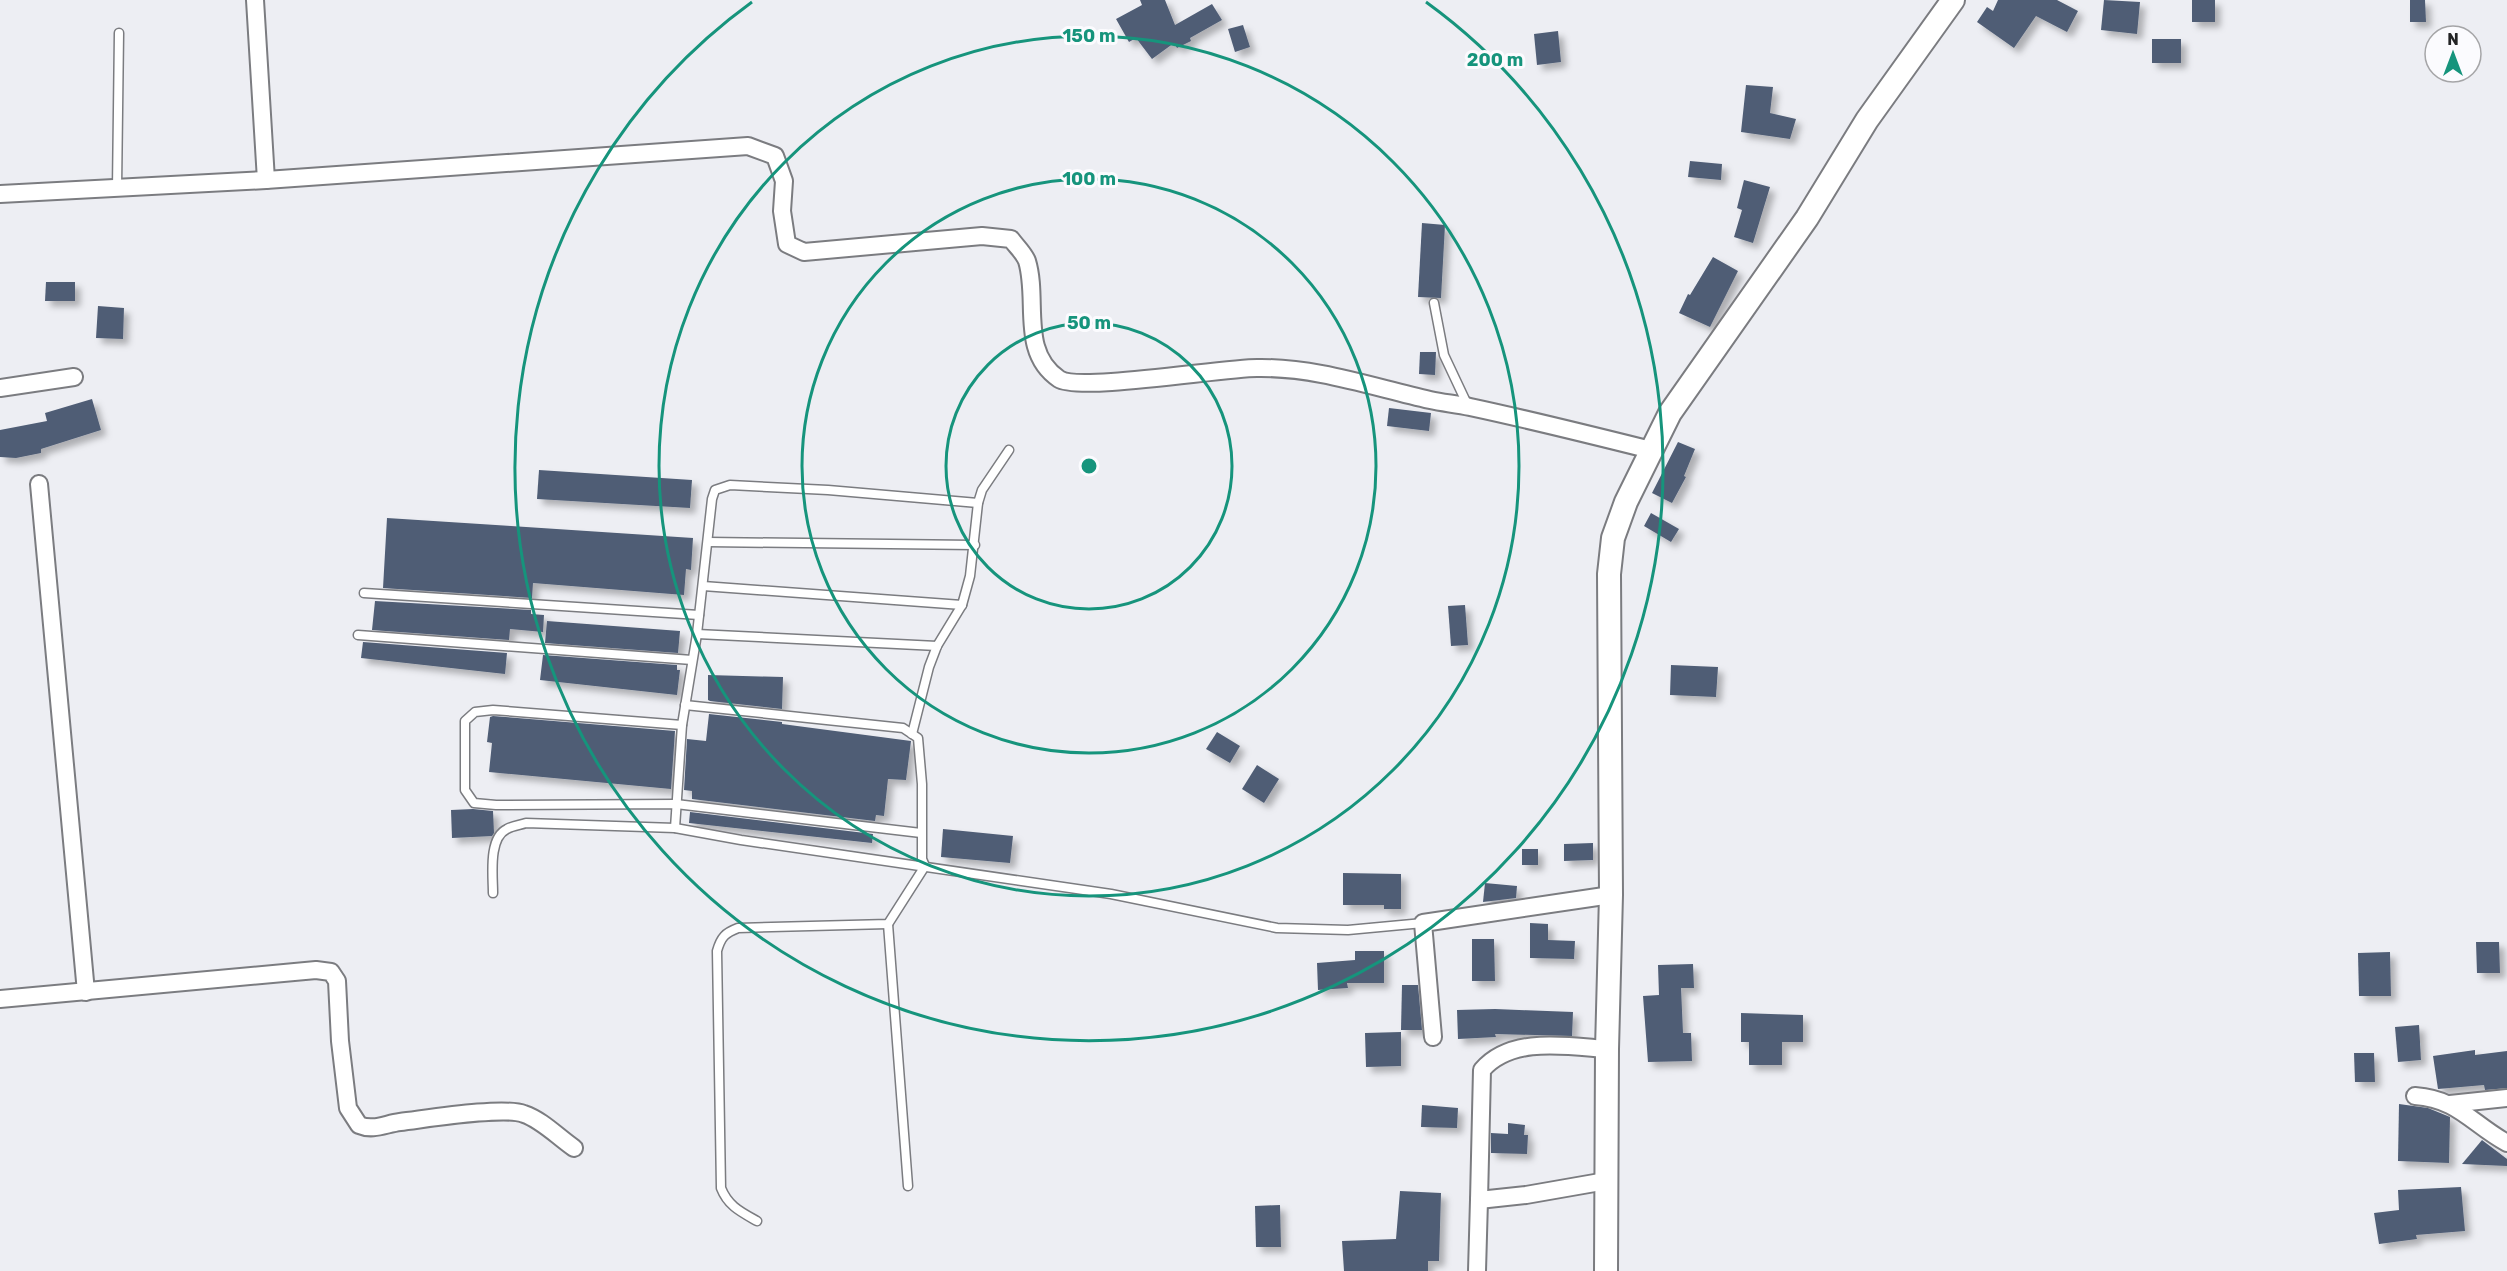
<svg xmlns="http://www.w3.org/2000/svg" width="2507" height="1271" viewBox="0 0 2507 1271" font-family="Rubik,sans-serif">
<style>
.building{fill:#4f5d75;filter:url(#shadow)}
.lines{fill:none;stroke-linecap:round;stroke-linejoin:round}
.lane-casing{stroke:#7b7c80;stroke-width:11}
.street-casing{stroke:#7b7c80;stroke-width:20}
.secondary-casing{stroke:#7b7c80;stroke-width:26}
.lane{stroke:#fff;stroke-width:8}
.street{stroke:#fff;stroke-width:16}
.secondary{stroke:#fff;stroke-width:22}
.ring{fill:none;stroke:#16947c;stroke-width:3}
.centre{fill:#16947c;stroke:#fbfbfe;stroke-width:3}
.ring-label{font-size:18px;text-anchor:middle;font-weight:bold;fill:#16947c;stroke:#fbfbfe;stroke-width:6;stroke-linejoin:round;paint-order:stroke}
</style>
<defs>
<filter id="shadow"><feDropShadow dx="5.5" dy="5.5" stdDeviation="3" flood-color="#0004"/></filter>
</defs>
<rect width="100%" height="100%" fill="#edeef3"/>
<!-- building -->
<g class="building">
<polygon points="1140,0 1165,0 1175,25 1212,4 1222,20 1190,38 1191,41 1177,48 1174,43 1152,59 1136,38 1129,42 1116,19 1142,5"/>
<polygon points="1998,0 2057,0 2078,11 2067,32 2036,16 2014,48 1977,22 1987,7 1993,11"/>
<polygon points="2104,0 2140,2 2137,34 2101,30"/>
<rect x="2192" y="0" width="23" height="22"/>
<polygon points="2410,0 2425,0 2426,22 2410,22"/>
<polygon points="1243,25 1250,47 1235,52 1228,29"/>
<polygon points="1558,31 1561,62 1537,65 1534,34"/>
<rect x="2152" y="39" width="29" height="24"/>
<polygon points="1746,85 1773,87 1770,113 1796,119 1790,139 1741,132"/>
<polygon points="1690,161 1722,164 1721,180 1688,177"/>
<polygon points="1744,180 1770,187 1753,243 1734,237 1742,210 1737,208"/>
<polygon points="1422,223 1445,225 1441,298 1418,297"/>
<polygon points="1713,257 1738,271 1710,327 1679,313 1688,294 1690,295"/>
<polygon points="46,282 75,282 75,301 45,301"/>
<polygon points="98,306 124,308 123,339 96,338"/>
<polygon points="1420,352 1436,352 1435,375 1419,374"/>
<polygon points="92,399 101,430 41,449 41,453 16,458 0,457 0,430 47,421 45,413"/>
<polygon points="1389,408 1431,413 1429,431 1387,426"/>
<polygon points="1678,442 1695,449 1684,476 1686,477 1672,503 1652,493"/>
<polygon points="539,470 692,480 690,508 537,499"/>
<polygon points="1651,513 1679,529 1671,542 1644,526"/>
<polygon points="387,518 693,538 691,570 686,569 684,595 533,583 532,598 383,588"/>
<polygon points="375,601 531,610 531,614 544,615 543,632 510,629 509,640 372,630"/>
<polygon points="1465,605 1468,645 1451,646 1448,606"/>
<polygon points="547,621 680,631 678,653 545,643"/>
<polygon points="363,642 507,653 505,674 361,658"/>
<polygon points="543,655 677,665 677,670 680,670 677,695 540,680"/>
<polygon points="1671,665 1718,667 1716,697 1670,695"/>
<polygon points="708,675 783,677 782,709 710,701 708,700"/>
<polygon points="709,714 782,722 782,724 911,741 906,780 888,779 884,816 876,815 875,821 692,799 692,791 684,790 687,739 706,741"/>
<polygon points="493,716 675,731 671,789 489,772 492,743 487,742 490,717"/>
<polygon points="1217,732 1240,746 1230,763 1206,749"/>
<polygon points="1257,765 1279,779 1264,803 1242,789"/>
<polygon points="473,809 493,811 494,833 492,836 452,838 451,810"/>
<polygon points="690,812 873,834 872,843 689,823"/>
<polygon points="943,829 1013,836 1010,863 941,857"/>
<polygon points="1593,843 1593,860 1564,861 1564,844"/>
<rect x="1522" y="849" width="16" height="16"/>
<polygon points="1343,873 1401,874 1401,909 1384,909 1384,905 1343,905"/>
<polygon points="1485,883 1517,886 1516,898 1483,902"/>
<polygon points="1530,923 1548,924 1548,940 1575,941 1574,959 1530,958"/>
<polygon points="1472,939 1494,939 1495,981 1472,981"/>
<polygon points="2476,942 2499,942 2500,973 2477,973"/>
<polygon points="1355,951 1384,951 1384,983 1347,983 1348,988 1318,990 1317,963 1355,960"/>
<polygon points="2390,952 2391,996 2359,996 2358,953"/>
<polygon points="1693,964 1694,988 1681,988 1683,1033 1691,1033 1692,1061 1648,1062 1643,996 1659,995 1658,965"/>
<polygon points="1402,985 1418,985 1422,1030 1401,1030"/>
<polygon points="1495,1009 1573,1012 1572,1036 1495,1034 1496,1037 1458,1039 1457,1010"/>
<polygon points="1741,1013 1803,1015 1803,1042 1782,1042 1782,1065 1749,1065 1749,1042 1741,1042"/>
<polygon points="2419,1025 2421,1060 2398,1062 2395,1027"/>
<polygon points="1401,1032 1401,1066 1366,1067 1365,1033"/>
<polygon points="2475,1050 2475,1055 2507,1051 2507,1088 2485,1090 2484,1085 2438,1089 2433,1056"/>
<polygon points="2354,1053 2374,1053 2375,1082 2355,1082"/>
<polygon points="2399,1104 2428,1108 2450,1117 2449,1163 2398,1161"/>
<polygon points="1422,1105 1458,1108 1457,1128 1421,1127"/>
<polygon points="1508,1123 1525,1125 1524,1135 1528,1135 1527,1154 1491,1153 1491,1133 1508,1134"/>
<polygon points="2482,1140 2507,1159 2507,1166 2462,1164"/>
<polygon points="2461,1187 2465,1231 2416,1235 2417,1239 2379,1244 2374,1213 2399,1210 2398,1190"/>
<polygon points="1400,1191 1441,1193 1439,1261 1428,1261 1428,1271 1344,1271 1342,1241 1396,1239"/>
<polygon points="1280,1205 1281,1247 1256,1247 1255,1206"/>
</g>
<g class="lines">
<!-- lane casing -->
<g class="lane-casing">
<g id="lane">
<polyline points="117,188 119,33"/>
<polyline points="1434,303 1444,355 1468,406"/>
<polyline points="708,542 975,545"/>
<polyline points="703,586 962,605"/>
<polyline points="364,593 699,615"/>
<polyline points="697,634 937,646"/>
<polyline points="358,635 692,660"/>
<path d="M685,705L903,728L918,738L922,784V859L925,866L888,924L738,928C725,933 721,937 717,951L721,1188C728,1206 741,1212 757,1221"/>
<polyline points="682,725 493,710 475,712 465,721 465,790 474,803 496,805 676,804 921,833"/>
<polyline points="912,734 929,667 937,646 962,605 970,576 978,503 982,490 1009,450"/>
<polyline points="675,828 682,725 697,634 712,499 715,490 730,485 828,490 978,503"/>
<path d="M493,893C493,876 488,838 507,829C512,826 520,825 526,823L675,828L741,840L1111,894L1277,928L1348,930L1423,923"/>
<polyline points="888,924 908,1186"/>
</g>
</g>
<!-- street casing -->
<g class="street-casing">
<g id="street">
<polyline points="255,0 266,180"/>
<path d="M0,194L266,180L748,146L775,156L784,181L782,211L787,244L804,252L982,236L1011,239C1016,246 1024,253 1027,261C1039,300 1019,352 1059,379C1079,392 1223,368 1257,368C1317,367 1372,387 1430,400C1443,403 1457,404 1470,407C1531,420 1591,435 1651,450"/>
<polyline points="0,388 74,377"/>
<polyline points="39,484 86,992"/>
<path d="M0,999L316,970L331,972L337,981L340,1041L348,1108L359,1125C373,1131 385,1124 400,1122C426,1119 503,1106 524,1114C542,1120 558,1137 574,1148"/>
<polyline points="1433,1037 1423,923 1611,895"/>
<path d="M2415,1096C2458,1099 2472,1124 2507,1143"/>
<polyline points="2450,1104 2507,1098"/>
<path d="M1606,1181L1526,1195L1479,1200L1482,1070C1511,1036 1566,1046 1607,1049"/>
<polyline points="1477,1271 1479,1200"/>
</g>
</g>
<!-- secondary casing -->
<g class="secondary-casing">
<polyline id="secondary" points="1606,1271 1607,1049 1611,895 1609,574 1613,538 1626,502 1670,413 1807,218 1867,120 1953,0"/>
</g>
<!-- lane -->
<use href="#lane" class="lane"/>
<!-- street -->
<use href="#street" class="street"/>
<!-- secondary -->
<use href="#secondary" class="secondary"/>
</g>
<!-- distance rings -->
<g class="ring">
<circle cx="1089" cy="466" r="143"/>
<circle cx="1089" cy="466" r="287"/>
<circle cx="1089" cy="466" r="430"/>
<path d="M1426 2A574 574 0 1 1 752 2"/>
</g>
<circle cx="1089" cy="466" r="9" class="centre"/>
<g class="ring-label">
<text x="1089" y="42">150 m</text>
<text x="1495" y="66">200 m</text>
<text x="1089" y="185">100 m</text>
<text x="1089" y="329">50 m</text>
</g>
<!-- north arrow -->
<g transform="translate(2453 54)"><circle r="28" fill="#fbfbfe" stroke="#a5a5a7" stroke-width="1.5"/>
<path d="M0-4.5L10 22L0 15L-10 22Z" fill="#16947c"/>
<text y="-9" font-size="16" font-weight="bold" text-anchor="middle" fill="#232425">N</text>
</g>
</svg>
